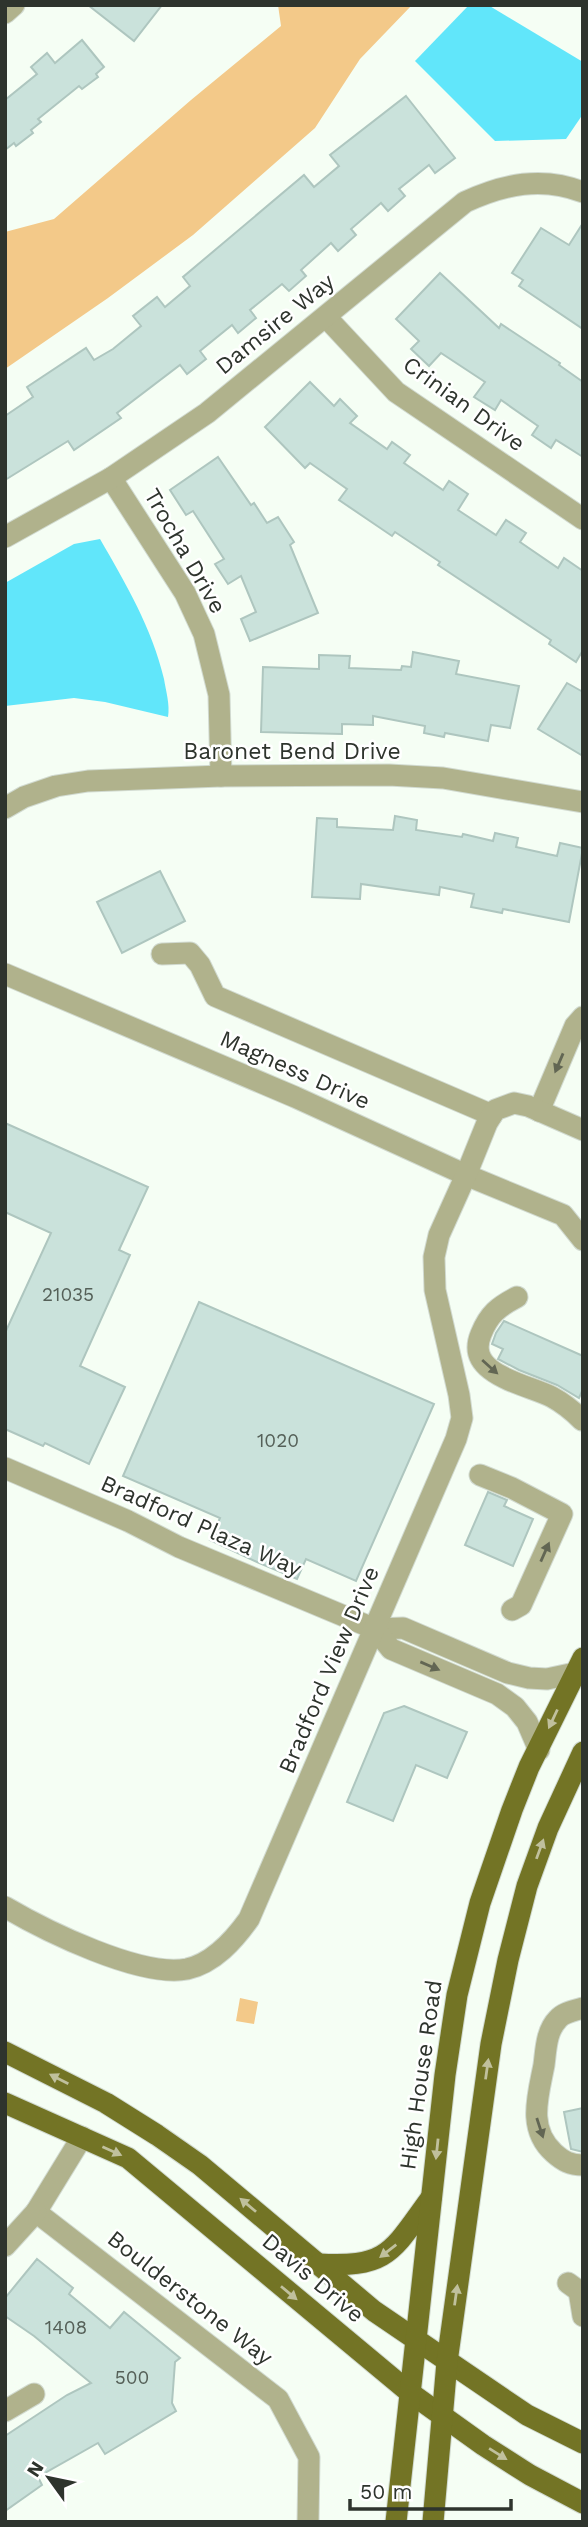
<svg xmlns="http://www.w3.org/2000/svg" width="588" height="2527" viewBox="0 0 588 2527" font-family="'Work Sans',sans-serif">
<style>
.green{fill:#f3c989}
.water{fill:#61e6fa}
.building{fill:#cae2db;stroke:#aec6bf;stroke-width:2}
.lines{fill:none;stroke-linecap:round;stroke-linejoin:round}
.minor-casing{stroke:#d1dad0;stroke-width:23}
.major-casing{stroke:#d1dad0;stroke-width:23}
.minor{stroke:#b0b28c;stroke-width:21}
.major{stroke:#737425;stroke-width:21}
.oneway{fill:#626653}
.oneway2{fill:#c0c09d}
.labels{text-anchor:middle;dominant-baseline:central;stroke-width:5;stroke-linejoin:round;paint-order:stroke}
.number-label{font-size:19px;fill:#556058}
.street-label{font-size:23px;fill:#2e342d;stroke:#fff}
</style>
<rect width="100%" height="100%" fill="#f5fef4"/>
<!-- green -->
<g class="green">
<polygon points="278,5 412,5 360,59 315,128 193,235 108,298 5,369 5,232 54,219 191,100 281,26"/>
<polygon points="240,1998 258,2002 254,2024 236,2021"/>
</g>
<!-- water -->
<g class="water">
<polygon points="469,5 488,5 583,62 583,114 566,139 495,141 415,61"/>
<path d="M100,539C126,584 152,628 164,679C166,692 170,704 168,717L105,702L74,698L5,706V583L74,544Z"/>
</g>
<!-- building -->
<g class="building">
<polygon points="88,5 162,5 134,41"/>
<polygon points="82,40 104,67 96,74 98,77 82,89 79,86 38,119 41,122 31,130 33,133 16,146 14,143 5,150 5,100 37,74 31,67 47,53 55,63"/>
<polygon points="406,96 455,158 435,173 429,165 399,189 405,196 388,211 381,203 351,229 356,235 338,251 331,243 301,270 306,276 289,291 282,284 250,310 256,318 238,333 232,325 200,351 206,359 187,374 180,365 117,413 121,418 74,450 68,441 5,480 5,416 33,397 27,387 86,348 94,360 113,349 141,326 133,316 157,297 165,307 190,286 183,277 304,175 314,187 339,166 330,155"/>
<polygon points="583,223 583,329 519,286 523,280 512,273 541,228 569,245"/>
<polygon points="440,273 499,328 501,324 560,363 559,365 583,382 583,457 556,440 551,448 532,435 538,426 501,400 495,410 474,397 485,382 441,353 429,366 411,349 419,341 396,319"/>
<polygon points="310,382 334,406 340,399 357,416 350,423 387,449 392,442 410,455 404,463 443,490 449,481 468,494 458,510 496,535 506,520 526,533 520,542 558,568 564,558 583,571 583,650 576,662 549,644 551,640 438,565 440,562 395,532 392,536 339,500 347,489 310,463 305,468 265,427"/>
<polygon points="218,457 251,505 254,503 267,523 278,517 294,542 290,545 318,613 250,641 241,619 256,612 241,576 228,584 215,564 224,559 193,511 186,515 170,490"/>
<polygon points="413,652 459,661 456,674 519,686 510,728 491,725 488,741 445,733 444,737 424,733 425,726 373,716 373,725 342,724 342,734 261,732 263,667 319,669 319,655 350,656 349,668 401,670 402,666 411,667"/>
<polygon points="567,683 583,692 583,756 538,729"/>
<polygon points="395,816 417,820 416,830 462,837 463,834 493,841 495,833 518,838 516,847 557,856 560,843 583,848 569,922 503,909 502,913 471,907 474,894 440,887 439,895 361,884 360,899 312,897 317,818 337,819 337,827 393,830"/>
<polygon points="160,871 185,921 122,953 97,902"/>
<polygon points="5,1123 148,1187 119,1250 130,1255 80,1366 125,1387 89,1464 45,1443 43,1446 5,1429 5,1333 51,1233 5,1212"/>
<polygon points="199,1302 434,1404 356,1581 306,1559 297,1579 257,1562 210,1540 220,1518 123,1476"/>
<polygon points="504,1321 583,1356 583,1389 579,1398 557,1385 519,1370 498,1359 503,1349 492,1344 496,1333"/>
<polygon points="488,1492 507,1500 504,1506 533,1519 513,1566 465,1545"/>
<polygon points="404,1706 467,1732 447,1778 416,1765 393,1821 347,1802 384,1713"/>
<polygon points="583,2108 583,2152 571,2149 564,2112"/>
<polygon points="37,2259 73,2288 69,2294 110,2328 124,2312 180,2358 175,2362 172,2403 176,2411 105,2454 98,2443 38,2477 42,2485 5,2511 5,2436 67,2395 91,2383 34,2336 5,2316 5,2298"/>
</g>
<g class="lines">
<!-- minor casing -->
<g class="minor-casing">
<g id="minor">
<polyline points="5,13 14,5"/>
<polyline points="326,317 396,392 583,519"/>
<polyline points="111,478 185,593 204,634 219,695 221,776"/>
<path d="M5,537L111,478L207,413L465,202C504,184 542,176 583,192"/>
<polyline points="5,808 24,797 56,786 88,781 221,776 389,775 443,778 583,802"/>
<polyline points="162,954 190,953 200,965 215,996 492,1115"/>
<polyline points="5,974 295,1097 466,1175 563,1215 583,1240"/>
<polyline points="539,1111 575,1026 583,1017"/>
<path d="M517,1297C498,1307 489,1314 481,1334C464,1375 527,1384 552,1397C563,1403 573,1411 582,1420"/>
<polyline points="5,1468 128,1521 179,1547 375,1629 403,1628 508,1673 529,1678 547,1679 575,1673"/>
<polyline points="480,1475 512,1488 562,1514 521,1605 512,1610"/>
<polyline points="375,1629 391,1649 497,1694 515,1707 527,1722 539,1750"/>
<path d="M5,1907C46,1931 141,1978 187,1969C214,1963 234,1940 249,1919L456,1439L462,1418L459,1395L435,1290L434,1257L439,1235L466,1175L487,1123L495,1110L514,1103L528,1106L583,1130"/>
<path d="M583,2008C574,2011 564,2012 558,2019C546,2031 546,2050 544,2065C538,2096 527,2129 554,2153C563,2161 570,2165 583,2165"/>
<polyline points="82,2137 36,2212 278,2399 309,2457 308,2522"/>
<polyline points="5,2246 36,2212"/>
<polyline points="568,2283 579,2291 583,2316"/>
<polyline points="5,2411 34,2394"/>
</g>
</g>
<!-- major casing -->
<g class="major-casing">
<g id="major">
<polyline points="5,2052 106,2103 157,2135 200,2165 374,2311 527,2415 583,2443"/>
<polyline points="5,2103 128,2158 409,2392 483,2445 530,2475 583,2503"/>
<path d="M319,2264C389,2268 392,2251 431,2198"/>
<polyline points="396,2522 445,2075 457,1995 480,1903 512,1810 529,1767 583,1658"/>
<polyline points="433,2522 447,2362 491,2044 508,1960 527,1886 548,1828 583,1752"/>
</g>
</g>
<!-- minor -->
<use href="#minor" class="minor"/>
<!-- major -->
<use href="#major" class="major"/>
</g>
<!-- one-way arrows -->
<defs><path id="oneway-solid" d="M-6-.8H1V-3.2L6.5 0L1 3.2V.8H-6Z" transform="scale(1.75)"/></defs>
<g class="oneway">
<use href="#oneway-solid" transform="translate(559 1063) rotate(113)"/>
<use href="#oneway-solid" transform="translate(490 1367) rotate(42)"/>
<use href="#oneway-solid" transform="translate(545 1552) rotate(-66)"/>
<use href="#oneway-solid" transform="translate(430 1666) rotate(23)"/>
<use href="#oneway-solid" transform="translate(540 2128) rotate(72)"/>
</g>
<g class="oneway2">
<use href="#oneway-solid" transform="translate(553 1719) rotate(115)"/>
<use href="#oneway-solid" transform="translate(540 1849) rotate(-70)"/>
<use href="#oneway-solid" transform="translate(487 2069) rotate(-82)"/>
<use href="#oneway-solid" transform="translate(59 2079) rotate(-153)"/>
<use href="#oneway-solid" transform="translate(437 2149) rotate(96)"/>
<use href="#oneway-solid" transform="translate(112 2151) rotate(24)"/>
<use href="#oneway-solid" transform="translate(248 2205) rotate(-140)"/>
<use href="#oneway-solid" transform="translate(388 2251) rotate(142)"/>
<use href="#oneway-solid" transform="translate(289 2293) rotate(40)"/>
<use href="#oneway-solid" transform="translate(456 2295) rotate(-82)"/>
<use href="#oneway-solid" transform="translate(498 2454) rotate(32)"/>
</g>
<g class="labels">
<!-- number labels -->
<g class="number-label">
<text x="68" y="1294">21035</text>
<text x="278" y="1440">1020</text>
<text x="66" y="2327">1408</text>
<text x="132" y="2377">500</text>
</g>
<!-- street labels -->
<g class="street-label">
<text transform="translate(275 324) rotate(-39)">Damsire Way</text>
<text transform="translate(464 404) rotate(36)">Crinian Drive</text>
<text transform="translate(185 551) rotate(60)">Trocha Drive</text>
<text x="292" y="751">Baronet Bend Drive</text>
<text transform="translate(295 1070) rotate(24)">Magness Drive</text>
<text transform="translate(201 1526) rotate(24)">Bradford Plaza Way</text>
<text transform="translate(329 1670) rotate(-67)">Bradford View Drive</text>
<text transform="translate(421 2075) rotate(-82)">High House Road</text>
<text transform="translate(313 2278) rotate(40)">Davis Drive</text>
<text transform="translate(190 2298) rotate(38)">Boulderstone Way</text>
</g>
</g>
<!-- border -->
<rect width="588" height="2527" fill="none" stroke="#2e342d" stroke-width="14"/>
<!-- north arrow -->
<g transform="translate(49 2478) rotate(303)" stroke="#ffffff" stroke-width="5" paint-order="stroke">
<path d="M0-5L12 26L0 18L-12 26Z" fill="#2e342d"/>
<text y="-10" font-size="19" font-weight="bold" text-anchor="middle" fill="#2e342d">N</text>
</g>
<!-- scale -->
<path d="M350 2499v10h161v-10" fill="none" stroke="#2e342d" stroke-width="3.5"/>
<text x="360" y="2499" font-size="21" fill="#2e342d" stroke="#ffffff" stroke-width="5" paint-order="stroke">50 m</text>
</svg>
